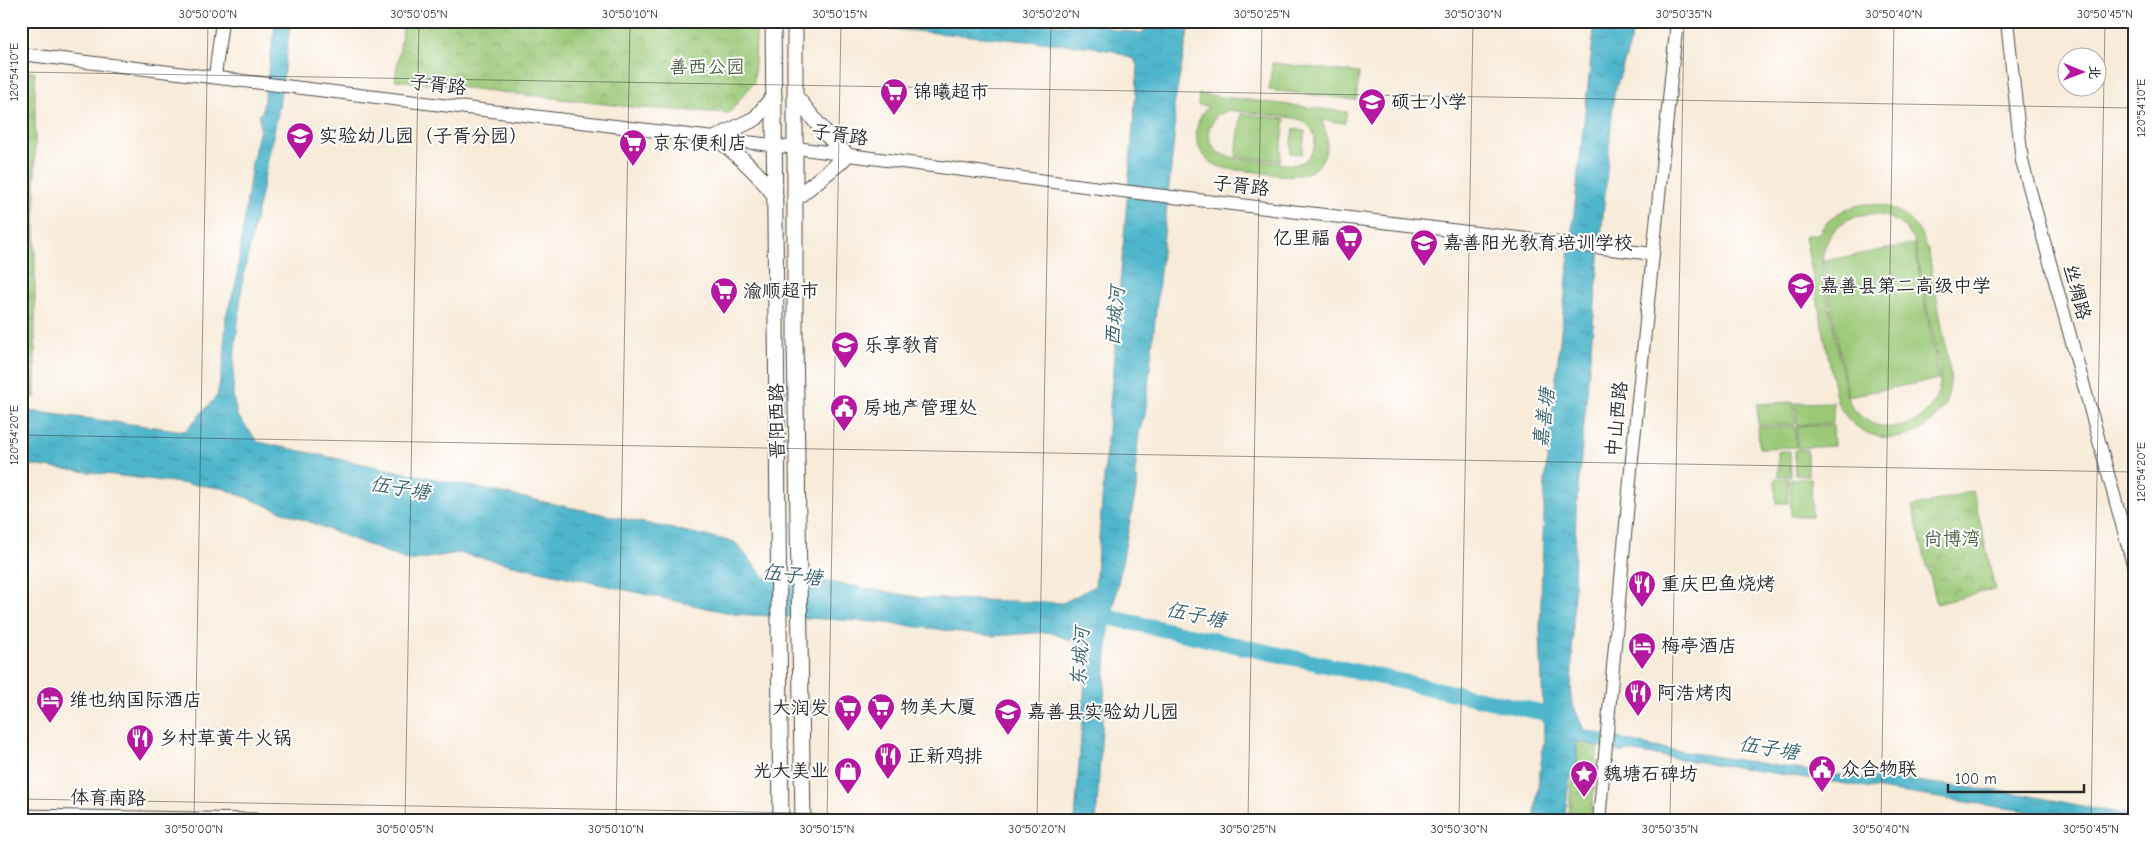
<svg xmlns="http://www.w3.org/2000/svg" width="2155" height="842" viewBox="0 0 2155 842" font-family="'Comic Neue','LXGW WenKai TC',sans-serif">
<style>
.park{fill:url(#park-crowns);stroke:#637a52}
.garden{fill:#9bc978;stroke:#637a52;fill-rule:evenodd}
.water{fill:url(#water-ripples);stroke:#3c707c}
.lines{fill:none;stroke-linecap:round;stroke-linejoin:round}
.river{stroke:#4eb6cc;stroke-width:16}
.minor-casing{stroke:#4a4845;stroke-width:14}
.major-casing{stroke:#4a4845;stroke-width:17}
.minor{stroke:#fff;stroke-width:12}
.major{stroke:#fff;stroke-width:15}
.ticks{fill:none;stroke:#2b2b2b;stroke-width:1;stroke-opacity:0.45}
.labels{text-anchor:middle;dominant-baseline:central;stroke-width:4;stroke-linejoin:round;paint-order:stroke}
.park-label{font-size:19px;fill:#526246;stroke:#fff}
.street-label{font-size:19px;fill:#2b2b2b;stroke:#fff}
.poi-label{font-size:19px;fill:#2b2b2b;stroke:#fff;text-anchor:start}
.water-label{font-size:20px;font-style:italic;fill:#39636b;stroke:#fff}
.neatline{fill:none;stroke:#2b2b2b;stroke-width:2}
.ticks-label{font-size:12px;text-anchor:middle;fill:#2b2b2b}
</style>
<defs>
<pattern id="park-crowns" width="20" height="18" patternUnits="userSpaceOnUse" patternTransform="scale(1.25)"><rect width="20" height="18" fill="#9bc978"/><path d="M2 6a3 3 0 1 1 6 0M12 15a3 3 0 1 1 6 0" fill="none" stroke="#7fa363"/></pattern>
<pattern id="water-ripples" width="26" height="14" patternUnits="userSpaceOnUse" patternTransform="scale(1.25)"><rect width="26" height="14" fill="#4eb6cc"/><path d="M2 4q2-2 4 0t4 0M15 11q2-2 4 0t4 0" fill="none" stroke="#4194a6"/></pattern>
</defs>
<rect width="100%" height="100%" fill="#fff"/>
<filter id="ink" filterUnits="userSpaceOnUse"><feTurbulence type="fractalNoise" baseFrequency=".02" numOctaves="2"/><feDisplacementMap in="SourceGraphic" scale="10" xChannelSelector="R" yChannelSelector="G"/><feConvolveMatrix kernelMatrix="1 2 1 2 8 2 1 2 1" color-interpolation-filters="sRGB"/></filter>
<filter id="wash" filterUnits="userSpaceOnUse"><feTurbulence type="fractalNoise" baseFrequency=".0096" numOctaves="4" result="noise"/><feDisplacementMap in="SourceGraphic" scale="20" xChannelSelector="R" yChannelSelector="G"/><feGaussianBlur stdDeviation="1.12" result="paint"/><feColorMatrix in="noise" values="0 0 0 0 0 0 0 0 0 0 0 0 0 0 0 0 0 1.4 0 .05"/><feComposite in="paint" operator="in"/></filter>
<g filter="url(#wash)">
<rect width="100%" height="100%" fill="#f8ebd9"/>
<!-- park -->
<g class="park">
<polygon points="404,21 757,21 754,82 729,113 640,108 395,80"/>
<polygon points="21,71 35,72 35,398 21,396"/>
<polygon points="1973,491 1995,589 1937,604 1912,507"/>
<polygon points="1576,742 1598,745 1591,821 1567,821 1572,782 1578,762"/>
</g>
<!-- garden -->
<g class="garden">
<polygon points="1272,63 1359,73 1356,100 1269,90"/>
<path d="M1199,94L1347,112L1345,123L1321,120C1327,131 1329,142 1325,154C1313,186 1275,174 1250,171C1237,170 1223,170 1212,163C1192,150 1192,123 1208,106L1198,105ZM1229,110L1294,118C1322,123 1322,159 1294,165L1229,157L1217,152L1210,141L1209,128L1217,115Z"/>
<polygon points="1241,114 1285,119 1280,161 1236,156"/>
<polygon points="1293,129 1305,131 1302,154 1290,153"/>
<path d="M1870,204C1901,205 1922,225 1929,255L1950,371C1956,439 1867,465 1837,402L1805,236L1816,234L1817,236C1828,216 1847,205 1870,204ZM1870,214C1889,214 1905,224 1914,241L1940,372C1944,429 1872,449 1847,398L1822,267C1821,238 1840,215 1870,214Z"/>
<polygon points="1914,244 1939,379 1848,396 1823,261"/>
<polygon points="1794,402 1795,424 1758,425 1757,404"/>
<polygon points="1833,402 1833,423 1797,425 1796,403"/>
<polygon points="1833,425 1834,446 1797,448 1797,426"/>
<polygon points="1795,426 1796,447 1759,448 1758,427"/>
<polygon points="1795,450 1807,450 1808,475 1795,475"/>
<polygon points="1778,451 1790,451 1791,476 1778,476"/>
<polygon points="1788,478 1788,503 1776,503 1775,479"/>
<polygon points="1811,478 1812,516 1791,516 1790,479"/>
</g>
<!-- water -->
<g class="water">
<path d="M276,21H291L278,113L243,278L234,358L233,397L237,415L258,442L735,542L765,578L815,580L923,598L1063,603L1095,586L1138,67L1134,59C1128,58 1125,55 1119,53C1112,49 1103,51 1095,47L881,28L811,26L793,21H1039L1042,24L1068,25L1075,22L1099,24L1115,30L1144,33L1147,21H1190L1174,106L1175,129L1145,415C1136,433 1137,457 1135,477L1138,479L1108,636L1096,821H1075L1086,664L1079,644L1049,632L992,636L878,622L734,614L459,553L409,561L222,488L21,464V410L185,431L217,396L224,360L226,316L236,283L252,163L260,129L259,114L262,113Z"/>
<polygon points="1595,21 1633,21 1631,41 1614,94 1576,512 1571,700 1584,730 1654,747 1830,774 1867,778 1883,777 2021,794 2134,816 2134,821 2092,821 1627,751 1623,753 1576,741 1577,762 1569,783 1564,821 1534,821 1544,739 1540,630 1545,478"/>
</g>
<g class="lines">
<!-- river -->
<polyline class="river" points="1089,615 1098,615 1563,717"/>
</g>
</g>
<g filter="url(#ink)">
<g class="lines">
<!-- minor casing -->
<g class="minor-casing">
<g id="minor">
<polyline points="2007,21 2022,161 2134,568"/>
<polyline points="21,54 796,148 1122,191 1653,254"/>
<polyline points="215,76 222,21"/>
<polyline points="1599,821 1632,458 1677,21"/>
</g>
</g>
<!-- major casing -->
<g class="major-casing">
<g id="major">
<polyline points="773,21 781,821"/>
<polyline points="795,21 795,340 803,821"/>
<path d="M774,96L756,118L716,138C739,155 758,172 775,196"/>
<polyline points="796,97 826,134 847,155 839,163 796,198"/>
<polyline points="21,817 255,821"/>
</g>
</g>
<!-- minor -->
<use href="#minor" class="minor"/>
<!-- major -->
<use href="#major" class="major"/>
</g>
</g>
<!-- ticks -->
<path class="ticks" d="M21,72L2134,108M21,435L2134,472M21,799L1259,821M194,821L208,21M405,821L419,21M616,821L630,21M827,821L841,21M1037,821L1051,21M1248,821L1262,21M1459,821L1473,21M1670,821L1684,21M1881,821L1894,21M2091,821L2105,21"/>
<!-- icons -->
<defs>
<g id="supermarket-pin" transform="scale(1.4375)"><path d="M0 17L-7.5 6A9.5 9.5 0 1 1 7.5 6Z" fill="#b5179e" stroke="#fff"/><path d="M-6-5.5h2.5l.6 2H6L4.5 2H-2.5L-4.4-4H-6ZM-1.5 3.2a1.3 1.3 0 1 0 .1 0ZM3 3.2a1.3 1.3 0 1 0 .1 0Z" fill="#fff"/></g>
<g id="school-pin" transform="scale(1.4375)"><path d="M0 17L-7.5 6A9.5 9.5 0 1 1 7.5 6Z" fill="#b5179e" stroke="#fff"/><path d="M0-5L7-2L0 1L-7-2ZM-4 1L0 2.5L4 1V4Q0 6-4 4Z" fill="#fff"/></g>
<g id="civic-pin" transform="scale(1.4375)"><path d="M0 17L-7.5 6A9.5 9.5 0 1 1 7.5 6Z" fill="#b5179e" stroke="#fff"/><path d="M-.6-6.5H3V-4.5H.6V-3L4-1V1h2V6H-6V1h2V-1L-.6-3ZM-1.2 2.5V6h2.4V2.5Z" fill="#fff"/></g>
<g id="restaurant-pin" transform="scale(1.4375)"><path d="M0 17L-7.5 6A9.5 9.5 0 1 1 7.5 6Z" fill="#b5179e" stroke="#fff"/><path d="M-5-6h1v4h1v-4h1v4h1v-4h1v5L-1.5 .5V6h-2V.5L-5-1ZM5-6V6H3V1.5H1.5Q1.5-4 5-6Z" fill="#fff"/></g>
<g id="hotel-pin" transform="scale(1.4375)"><path d="M0 17L-7.5 6A9.5 9.5 0 1 1 7.5 6Z" fill="#b5179e" stroke="#fff"/><path d="M-6-4.5h1.5V1H6V5H4.5V3h-9V5H-6ZM-4 0a1.8 1.8 0 1 1 3.6 0ZM.5 0V-2.5h3Q6-2.5 6 0Z" fill="#fff"/></g>
<g id="shop-pin" transform="scale(1.4375)"><path d="M0 17L-7.5 6A9.5 9.5 0 1 1 7.5 6Z" fill="#b5179e" stroke="#fff"/><path d="M-5-2.5h2.3a2.7 3.5 0 0 1 5.4 0H5L5.5 6h-11ZM-1.5-2.5h3a1.5 2.3 0 0 0-3 0Z" fill="#fff"/></g>
<g id="sight-pin" transform="scale(1.4375)"><path d="M0 17L-7.5 6A9.5 9.5 0 1 1 7.5 6Z" fill="#b5179e" stroke="#fff"/><path d="M0-6L1.8-2.2L6-1.7L2.9 1.2L3.7 5.4L0 3.3L-3.7 5.4L-2.9 1.2L-6-1.7L-1.8-2.2Z" fill="#fff"/></g>
</defs>
<g fill-rule="evenodd">
<use href="#supermarket-pin" x="894" y="92"/>
<use href="#school-pin" x="1372" y="102"/>
<use href="#school-pin" x="300" y="136"/>
<use href="#supermarket-pin" x="633" y="143"/>
<use href="#supermarket-pin" x="1349" y="238"/>
<use href="#school-pin" x="1424" y="243"/>
<use href="#school-pin" x="1801" y="286"/>
<use href="#supermarket-pin" x="724" y="291"/>
<use href="#school-pin" x="845" y="345"/>
<use href="#civic-pin" x="844" y="408"/>
<use href="#restaurant-pin" x="1642" y="584"/>
<use href="#hotel-pin" x="1642" y="646"/>
<use href="#restaurant-pin" x="1638" y="693"/>
<use href="#hotel-pin" x="50" y="700"/>
<use href="#supermarket-pin" x="881" y="707"/>
<use href="#supermarket-pin" x="848" y="708"/>
<use href="#school-pin" x="1008" y="712"/>
<use href="#restaurant-pin" x="140" y="738"/>
<use href="#restaurant-pin" x="888" y="756"/>
<use href="#civic-pin" x="1822" y="769"/>
<use href="#shop-pin" x="848" y="771"/>
<use href="#sight-pin" x="1584" y="774"/>
</g>
<g class="labels">
<!-- park labels -->
<g class="park-label">
<text x="707" y="67">善西公园</text>
<text x="1952" y="539">尚博湾</text>
</g>
<!-- street labels -->
<g class="street-label">
<text transform="translate(438 85) rotate(7)">子胥路</text>
<text transform="translate(840 135) rotate(8)">子胥路</text>
<text transform="translate(1241 186) rotate(7)">子胥路</text>
<text transform="translate(2077 292) rotate(75)">丝绸路</text>
<text transform="translate(1617 419) rotate(-84)">中山西路</text>
<text transform="translate(777 421) rotate(-91)">晋阳西路</text>
<text transform="translate(108 798) rotate(1)">体育南路</text>
</g>
<!-- poi labels -->
<g class="poi-label">
<text x="913" y="92">锦曦超市</text>
<text x="1391" y="102">硕士小学</text>
<text x="319" y="136">实验幼儿园（子胥分园）</text>
<text x="652" y="143">京东便利店</text>
<text x="1330" y="238" text-anchor="end">亿里福</text>
<text x="1443" y="243">嘉善阳光教育培训学校</text>
<text x="1820" y="286">嘉善县第二高级中学</text>
<text x="743" y="291">渝顺超市</text>
<text x="864" y="345">乐享教育</text>
<text x="863" y="408">房地产管理处</text>
<text x="1661" y="584">重庆巴鱼烧烤</text>
<text x="1661" y="646">梅亭酒店</text>
<text x="1657" y="693">阿浩烤肉</text>
<text x="69" y="700">维也纳国际酒店</text>
<text x="900" y="707">物美大厦</text>
<text x="829" y="708" text-anchor="end">大润发</text>
<text x="1027" y="712">嘉善县实验幼儿园</text>
<text x="159" y="738">乡村草黄牛火锅</text>
<text x="907" y="756">正新鸡排</text>
<text x="1841" y="769">众合物联</text>
<text x="829" y="771" text-anchor="end">光大美业</text>
<text x="1603" y="774">魏塘石碑坊</text>
</g>
<!-- water labels -->
<g class="water-label">
<text transform="translate(1115 316) rotate(-85)">西城河</text>
<text transform="translate(1544 418) rotate(-83)">嘉善塘</text>
<text transform="translate(400 488) rotate(10)">伍子塘</text>
<text transform="translate(792 575) rotate(7)">伍子塘</text>
<text transform="translate(1196 615) rotate(12)">伍子塘</text>
<text transform="translate(1080 657) rotate(-86)">东城河</text>
<text transform="translate(1769 748) rotate(10)">伍子塘</text>
</g>
</g>
<!-- margin -->
<rect width="2155" height="842" fill="none" stroke="#fff" stroke-width="55"/>
<!-- north arrow -->
<g transform="translate(2082 72) rotate(91)"><circle r="24" fill="#ffffff" stroke="#aaaaaa"/>
<path d="M0-4L9 19L0 12L-9 19Z" fill="#b5179e"/>
<text y="-8" font-size="14" font-weight="bold" text-anchor="middle" fill="#2b2b2b">北</text>
</g>
<!-- scale -->
<path d="M1948 784v8h136v-8" fill="none" stroke="#2b2b2b" stroke-width="2.5"/>
<text x="1955" y="784" font-size="15" fill="#2b2b2b" stroke="#ffffff" stroke-width="4" paint-order="stroke">100 m</text>
<rect x="28" y="28" width="2100" height="786" class="neatline"/>
<g class="ticks-label">
<text x="208" y="18">30°50'00"N</text>
<text x="419" y="18">30°50'05"N</text>
<text x="630" y="18">30°50'10"N</text>
<text x="840" y="18">30°50'15"N</text>
<text x="1051" y="18">30°50'20"N</text>
<text x="1262" y="18">30°50'25"N</text>
<text x="1473" y="18">30°50'30"N</text>
<text x="1684" y="18">30°50'35"N</text>
<text x="1894" y="18">30°50'40"N</text>
<text x="2105" y="18">30°50'45"N</text>
<text transform="translate(14 72) rotate(-90)" y="4">120°54'10"E</text>
<text transform="translate(2141 108) rotate(-90)" y="4">120°54'10"E</text>
<text transform="translate(14 435) rotate(-90)" y="4">120°54'20"E</text>
<text transform="translate(2141 472) rotate(-90)" y="4">120°54'20"E</text>
<text x="194" y="833">30°50'00"N</text>
<text x="405" y="833">30°50'05"N</text>
<text x="616" y="833">30°50'10"N</text>
<text x="827" y="833">30°50'15"N</text>
<text x="1037" y="833">30°50'20"N</text>
<text x="1248" y="833">30°50'25"N</text>
<text x="1459" y="833">30°50'30"N</text>
<text x="1670" y="833">30°50'35"N</text>
<text x="1881" y="833">30°50'40"N</text>
<text x="2091" y="833">30°50'45"N</text>
</g>
</svg>
